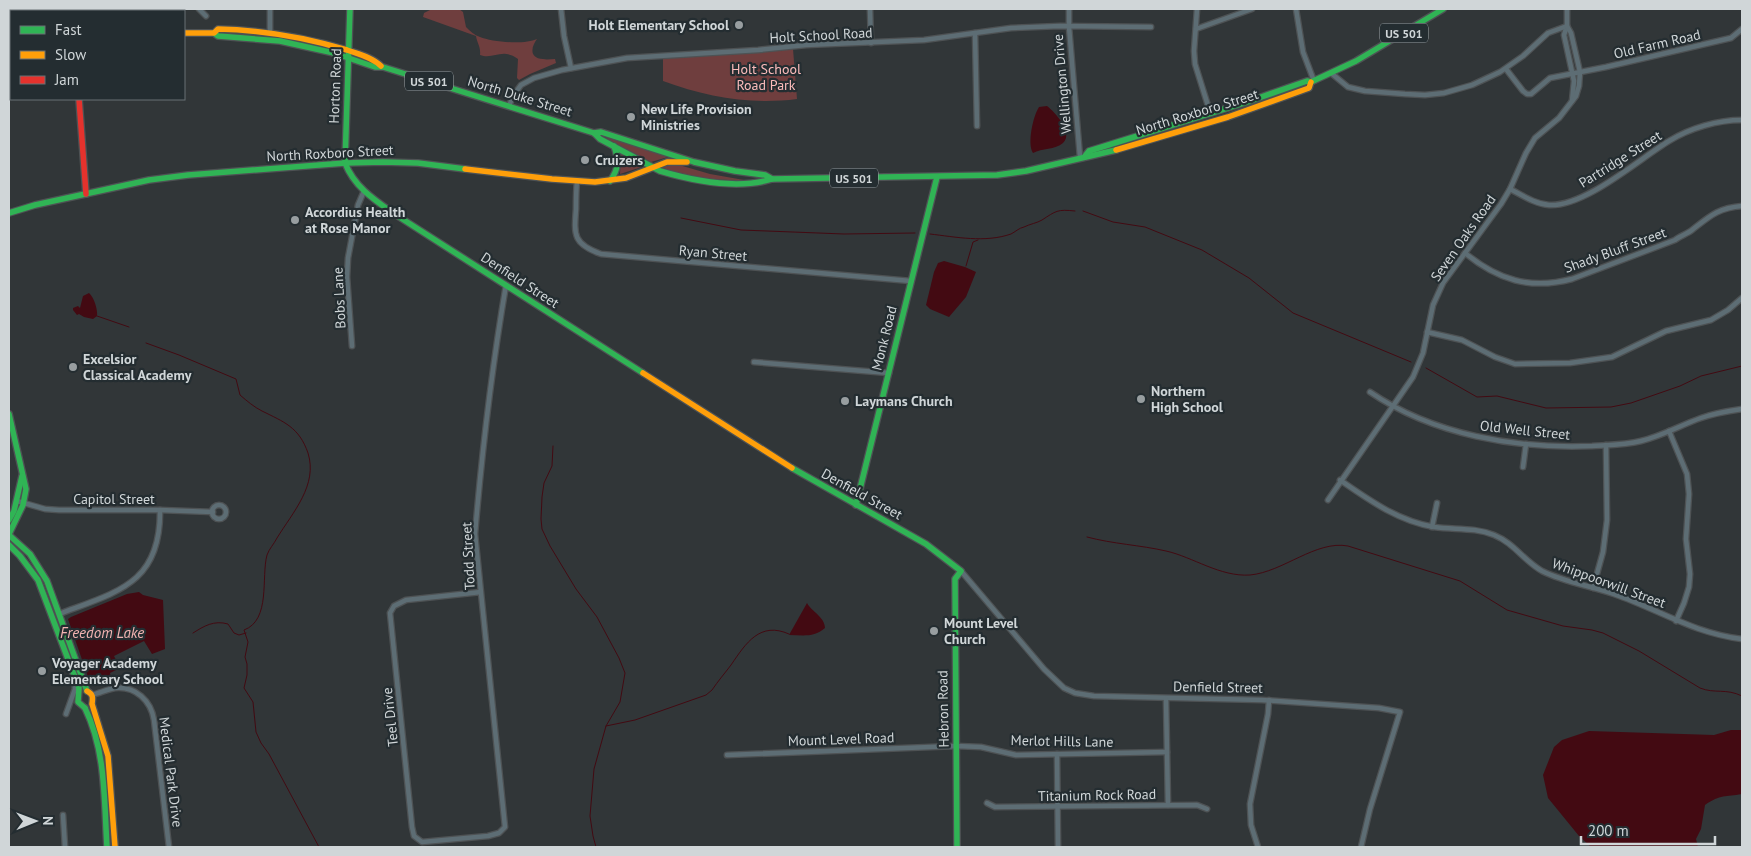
<svg xmlns="http://www.w3.org/2000/svg" width="1751" height="856" viewBox="0 0 1751 856" font-family="'PT Sans',sans-serif">
<style>
.green{fill:#6f3e3e}
.water{fill:#430a12}
.lines{fill:none;stroke-linecap:round;stroke-linejoin:round}
.stream{stroke:#430a12;stroke-width:1}
.street-casing{stroke:#4e5254;stroke-width:7}
.fast-casing{stroke:#4e5254;stroke-width:8}
.slow-casing{stroke:#4e5254;stroke-width:8}
.jam-casing{stroke:#4e5254;stroke-width:8}
.street{stroke:#5d6d74;stroke-width:4.5}
.fast{stroke:#30b455;stroke-width:5.5}
.slow{stroke:#ff9f0a;stroke-width:5.5}
.jam{stroke:#e5322d;stroke-width:5.5}
.poi-dot{fill:#989ea0;stroke:#242d31;stroke-width:2}
.labels{text-anchor:middle;dominant-baseline:central;stroke-width:4.5;stroke-linejoin:round;paint-order:stroke}
.shield{fill:#242d31;stroke:#9ca3a6;stroke-width:1}
.shield-label{font-size:12px;font-weight:bold;fill:#d0d6d8}
.poi-label{font-size:14px;font-weight:bold;fill:#d0d6d8;stroke:#242d31;text-anchor:start}
.street-label{font-size:14px;fill:#d0d6d8;stroke:#242d31}
.park-label{font-size:14px;fill:#fcbcbb;stroke:#242d31}
.water-label{font-size:15px;font-style:italic;fill:#f3b4b2;stroke:#242d31}
</style>
<rect width="100%" height="100%" fill="#313638"/>
<!-- green -->
<g class="green">
<path d="M432,9H459L463,12L466,27C470,31 474,35 480,37C492,42 524,45 537,39C531,47 529,58 543,59C547,60 551,59 555,59L556,63L530,74L519,80L517,78L518,59C502,47 494,60 480,55C481,47 477,43 476,36L423,17L424,13Z"/>
<path d="M793,49L797,99C751,105 706,97 663,81V58Z"/>
<polygon points="608,137 668,157 651,162 607,139"/>
<polygon points="621,154 642,166 642,167 620,174"/>
<path d="M670,165H679L710,174L744,180C717,180 686,180 662,167Z"/>
</g>
<!-- water -->
<g class="water">
<path d="M1047,106C1055,112 1074,133 1063,143C1055,150 1042,148 1033,153C1027,144 1033,116 1039,107Z"/>
<polygon points="944,261 965,267 976,272 966,297 949,317 930,309 926,305 934,272 938,263"/>
<path d="M89,293C94,297 98,310 97,316L93,319L84,317L79,314L77,315L73,310V308L78,306L80,308L83,296Z"/>
<polygon points="139,592 143,595 163,600 165,649 152,654 144,641 114,656 120,668 110,673 112,682 103,684 98,678 88,677 68,619 71,617 127,594"/>
<path d="M807,603C812,612 825,617 825,628C814,638 802,635 789,635Z"/>
<path d="M1731,730H1742V794C1725,797 1721,794 1705,805L1701,829L1696,839L1698,847H1591L1579,836L1548,798L1543,775L1554,747L1562,740L1589,731L1714,735Z"/>
</g>
<g class="lines">
<!-- stream -->
<g class="stream">
<polyline points="1083,211 1113,222 1145,227 1202,250 1249,278 1293,313 1411,362"/>
<polyline points="681,218 741,230 844,234 915,233"/>
<path d="M930,234C956,237 985,243 1011,234C1015,232 1019,228 1024,227C1030,224 1037,223 1042,220C1056,211 1057,209 1075,211"/>
<polyline points="966,266 973,242 978,240"/>
<polyline points="97,316 129,327"/>
<path d="M146,343L179,355L236,379L240,395C247,401 254,407 262,411C284,422 299,427 308,453C318,485 293,512 277,538C274,544 269,549 267,555C261,577 271,620 244,630L248,642L245,657L247,664V675L244,688L253,702L256,732L261,743L269,754L319,847"/>
<polyline points="1426,368 1477,397 1497,396 1546,408 1611,407 1631,403 1680,386 1701,376 1742,366"/>
<polyline points="553,446 552,466 544,483 542,497 541,519 542,529 550,546 576,589 597,617 619,658 625,673 620,702 606,726 594,769 590,816 593,836 596,847"/>
<path d="M1087,537C1113,544 1140,545 1166,551C1193,557 1220,577 1250,575C1283,572 1316,540 1348,546L1460,581L1507,610L1563,626L1592,630L1603,633L1639,651L1700,688C1715,694 1726,688 1742,696"/>
<path d="M193,633C204,626 214,620 228,624L234,633L239,635L246,633"/>
<path d="M606,726L635,720L706,695L712,690C718,681 725,673 731,665C746,643 760,621 789,634"/>
</g>
<!-- street casing -->
<g class="street-casing">
<g id="street">
<polyline points="199,9 206,16"/>
<polyline points="561,9 564,36 571,68"/>
<polyline points="870,9 871,43"/>
<polyline points="1069,9 1069,27 1080,157"/>
<polyline points="1197,9 1194,51 1195,64 1210,112"/>
<polyline points="1296,9 1303,52 1314,81"/>
<polyline points="1567,26 1564,35 1574,81 1572,101"/>
<polyline points="1196,29 1252,9"/>
<polyline points="270,33 270,9"/>
<polyline points="975,33 977,126"/>
<polyline points="1506,69 1523,91 1527,94 1531,94 1550,78 1606,67 1731,38 1742,29"/>
<polyline points="1331,73 1348,87 1365,91 1405,94 1425,95 1444,93 1472,85 1500,72 1523,56 1548,33 1567,26"/>
<polyline points="509,106 513,96 521,85 534,78 562,70 627,58 758,50 806,45 924,40 1011,28 1060,26 1151,27"/>
<path d="M577,181C576,191 576,200 576,209C574,235 573,244 601,254L911,281"/>
<path d="M1510,189C1522,195 1535,204 1549,205C1585,207 1639,159 1669,141C1690,128 1718,120 1742,120"/>
<path d="M1465,253C1498,280 1530,290 1572,279L1675,240C1680,236 1687,234 1692,230C1710,216 1718,208 1742,206"/>
<polyline points="1427,332 1462,340 1495,357 1515,364 1570,363 1612,357 1666,331 1711,320 1728,310 1742,298"/>
<polyline points="352,346 347,277 348,258 358,205 364,191"/>
<polyline points="754,362 889,373"/>
<path d="M1370,392C1433,435 1516,449 1592,446C1608,445 1625,445 1641,441C1662,436 1681,425 1701,418C1715,413 1728,411 1742,409"/>
<polyline points="1669,431 1687,474 1689,494 1686,539 1690,574 1689,587 1684,603 1676,621"/>
<polyline points="1523,467 1526,444"/>
<path d="M1340,480C1369,500 1398,521 1434,527C1455,530 1474,527 1494,535C1514,543 1524,561 1542,571C1564,582 1591,586 1614,594C1660,610 1693,633 1742,639"/>
<polyline points="1328,500 1413,377 1423,353 1433,305 1443,283 1501,204 1510,189 1526,153 1535,138 1559,118 1576,96 1579,86 1580,72 1571,33 1567,26 1567,9"/>
<polyline points="17,501 45,509 59,510 160,510 213,512"/>
<circle cx="219" cy="512" r="7"/>
<polyline points="1432,527 1437,503"/>
<polyline points="961,571 1044,669 1064,688 1075,693 1094,696 1262,700 1379,708 1400,712 1370,809 1361,847"/>
<polyline points="1593,588 1603,552 1607,520 1606,445"/>
<path d="M481,592L406,600L394,606L390,613L412,827L414,836L422,842L488,836L499,833L505,827L475,534C482,451 492,367 506,285"/>
<path d="M59,614C117,592 161,584 160,510"/>
<path d="M92,695C100,693 108,689 115,688C136,686 151,701 154,720L169,847"/>
<polyline points="1166,699 1168,805"/>
<polyline points="66,714 75,689 74,678"/>
<polyline points="1057,754 1058,847"/>
<polyline points="727,755 956,746 981,747 1016,755 1167,752"/>
<polyline points="987,803 995,807 1197,805 1207,809"/>
<polyline points="63,815 65,847"/>
<polyline points="1258,847 1251,825 1250,804 1268,714 1269,700"/>
</g>
</g>
<!-- fast casing -->
<g class="fast-casing">
<g id="fast">
<polyline points="74,9 74,11"/>
<path d="M350,9L345,163C354,186 373,199 393,213L643,373"/>
<path d="M214,33L218,36L280,41L334,53L375,67H383L594,133L600,139L660,171C694,181 737,190 772,179"/>
<polyline points="9,35 11,35"/>
<polyline points="594,133 601,132 694,162 735,171 765,175 772,179 997,175 1026,171 1116,150"/>
<polyline points="1085,156 1089,151 1250,101 1307,81 1311,82 1356,61 1443,9"/>
<path d="M610,181C619,169 619,160 614,146"/>
<polyline points="9,213 35,205 149,180 188,175 345,163 383,162 418,163 465,169"/>
<polyline points="9,414 26,489 23,505 9,534"/>
<polyline points="792,468 926,544 961,571 955,579 957,847"/>
<polyline points="856,505 937,177"/>
<polyline points="9,520 14,511 22,476"/>
<polyline points="9,535 30,554 47,581 87,691"/>
<polyline points="9,545 20,556 38,580 79,688 78,702 85,708"/>
<path d="M85,708C106,751 104,800 107,847"/>
</g>
</g>
<!-- slow casing -->
<g class="slow-casing">
<g id="slow">
<path d="M184,33H214L218,29C262,30 304,37 347,50C358,54 372,57 381,66"/>
<polyline points="1116,150 1228,117 1309,88 1311,82"/>
<polyline points="465,169 552,179 595,182 626,178 667,162 687,162"/>
<polyline points="643,373 792,468"/>
<path d="M87,691C93,694 93,697 92,704L108,756L115,847"/>
</g>
</g>
<!-- jam casing -->
<g class="jam-casing">
<polyline id="jam" points="79,99 86,194"/>
</g>
<!-- street -->
<use href="#street" class="street"/>
<!-- fast -->
<use href="#fast" class="fast"/>
<!-- slow -->
<use href="#slow" class="slow"/>
<!-- jam -->
<use href="#jam" class="jam"/>
</g>
<!-- markers -->
<g class="poi-dot">
<circle cx="739" cy="25" r="5"/>
<circle cx="631" cy="117" r="5"/>
<circle cx="585" cy="160" r="5"/>
<circle cx="295" cy="220" r="5"/>
<circle cx="73" cy="367" r="5"/>
<circle cx="1141" cy="399" r="5"/>
<circle cx="845" cy="401" r="5"/>
<circle cx="934" cy="631" r="5"/>
<circle cx="42" cy="671" r="5"/>
</g>
<g class="labels">
<!-- shield labels -->
<g class="shield">
<rect x="1380" y="23.5" width="48" height="19" rx="4"/>
<rect x="405" y="71.5" width="48" height="19" rx="4"/>
<rect x="830" y="168.5" width="48" height="19" rx="4"/>
</g>
<g class="shield-label">
<text x="1404" y="33">US 501</text>
<text x="429" y="81">US 501</text>
<text x="854" y="178">US 501</text>
</g>
<!-- poi labels -->
<g class="poi-label">
<text x="729" y="25" text-anchor="end">Holt Elementary School</text>
<text x="641" y="109">New Life Provision<tspan x="641" dy="16">Ministries</tspan></text>
<text x="595" y="160">Cruizers</text>
<text x="305" y="212">Accordius Health<tspan x="305" dy="16">at Rose Manor</tspan></text>
<text x="83" y="359">Excelsior<tspan x="83" dy="16">Classical Academy</tspan></text>
<text x="1151" y="391">Northern<tspan x="1151" dy="16">High School</tspan></text>
<text x="855" y="401">Laymans Church</text>
<text x="944" y="623">Mount Level<tspan x="944" dy="16">Church</tspan></text>
<text x="52" y="663">Voyager Academy<tspan x="52" dy="16">Elementary School</tspan></text>
</g>
<!-- street labels -->
<g class="street-label">
<text transform="translate(821 35) rotate(-3)">Holt School Road</text>
<text transform="translate(1657 44) rotate(-13)">Old Farm Road</text>
<text transform="translate(1062 84) rotate(-95)">Wellington Drive</text>
<text transform="translate(335 86) rotate(-88)">Horton Road</text>
<text transform="translate(520 96) rotate(17)">North Duke Street</text>
<text transform="translate(1197 112) rotate(-17)">North Roxboro Street</text>
<text transform="translate(330 153) rotate(-3)">North Roxboro Street</text>
<text transform="translate(1620 159) rotate(-32)">Partridge Street</text>
<text transform="translate(1463 238) rotate(-55)">Seven Oaks Road</text>
<text transform="translate(1615 250) rotate(-20)">Shady Bluff Street</text>
<text transform="translate(713 253) rotate(5)">Ryan Street</text>
<text transform="translate(520 280) rotate(33)">Denfield Street</text>
<text transform="translate(339 298) rotate(-93)">Bobs Lane</text>
<text transform="translate(884 338) rotate(-76)">Monk Road</text>
<text transform="translate(1525 430) rotate(6)">Old Well Street</text>
<text transform="translate(862 494) rotate(29)">Denfield Street</text>
<text x="114" y="499">Capitol Street</text>
<text transform="translate(468 556) rotate(-93)">Todd Street</text>
<text transform="translate(1609 583) rotate(20)">Whippoorwill Street</text>
<text transform="translate(1218 687) rotate(1)">Denfield Street</text>
<text transform="translate(943 709) rotate(-91)">Hebron Road</text>
<text transform="translate(390 717) rotate(-96)">Teel Drive</text>
<text transform="translate(841 739) rotate(-2)">Mount Level Road</text>
<text transform="translate(1062 741) rotate(1)">Merlot Hills Lane</text>
<text transform="translate(171 772) rotate(83)">Medical Park Drive</text>
<text transform="translate(1097 795) rotate(-1)">Titanium Rock Road</text>
</g>
<!-- park labels -->
<g class="park-label">
<text x="766" y="69">Holt School<tspan x="766" dy="16">Road Park</tspan></text>
</g>
<!-- water labels -->
<g class="water-label">
<text x="102" y="632">Freedom Lake</text>
</g>
</g>
<!-- border -->
<rect width="1751" height="856" fill="none" stroke="#d0d6d8" stroke-width="20"/>
<!-- legend -->
<rect x="10" y="10" width="175" height="90" fill="#242d31" stroke="#697174"/>
<rect x="20" y="26" width="25" height="8" fill="#30b455" stroke="#697174"/>
<text x="55" y="35" font-size="15" fill="#d0d6d8">Fast</text>
<rect x="20" y="51" width="25" height="8" fill="#ff9f0a" stroke="#697174"/>
<text x="55" y="60" font-size="15" fill="#d0d6d8">Slow</text>
<rect x="20" y="76" width="25" height="8" fill="#e5322d" stroke="#697174"/>
<text x="55" y="85" font-size="15" fill="#d0d6d8">Jam</text>
<!-- north arrow -->
<g transform="translate(35 821) rotate(89)" stroke="#242d31" stroke-width="4" paint-order="stroke">
<path d="M0-4L9 19L0 12L-9 19Z" fill="#d0d6d8"/>
<text y="-8" font-size="14" font-weight="bold" text-anchor="middle" fill="#d0d6d8">N</text>
</g>
<!-- scale -->
<path d="M1581 836v8h134v-8" fill="none" stroke="#d0d6d8" stroke-width="2.5"/>
<text x="1588" y="836" font-size="15" fill="#d0d6d8" stroke="#242d31" stroke-width="4" paint-order="stroke">200 m</text>
</svg>
